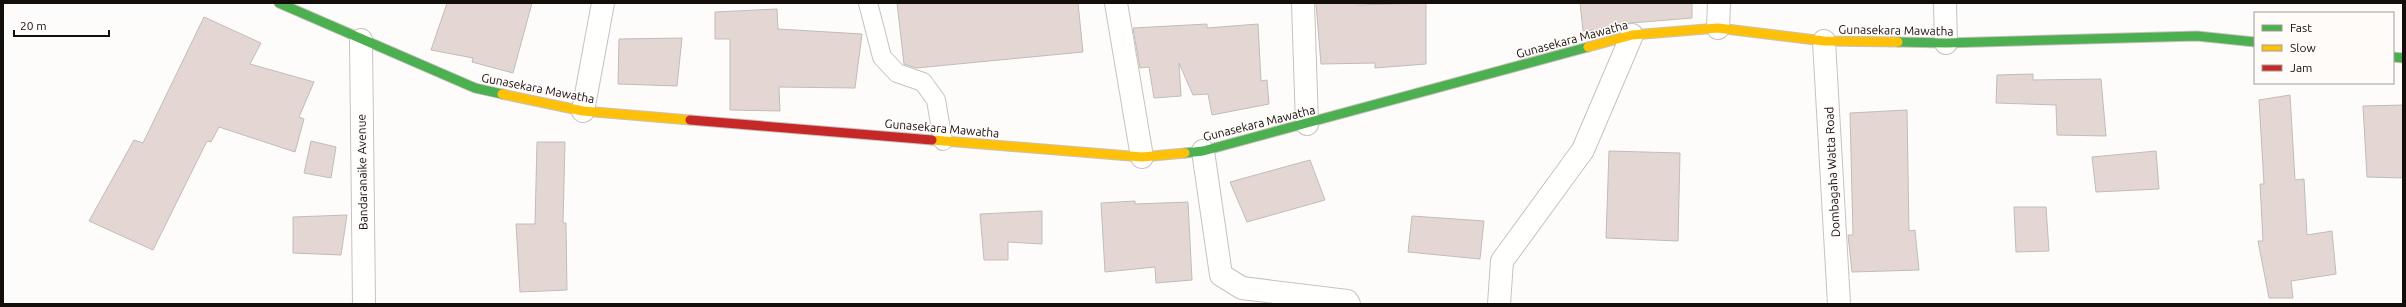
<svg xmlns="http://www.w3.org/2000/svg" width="2406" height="307" viewBox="0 0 2406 307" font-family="Ubuntu,sans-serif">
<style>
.building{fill:#e4d7d3;stroke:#c0bcb9}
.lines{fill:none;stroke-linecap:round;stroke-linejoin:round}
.lane-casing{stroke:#c7c2c0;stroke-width:20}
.street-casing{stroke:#c7c2c0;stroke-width:24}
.fast-casing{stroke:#c7c2c0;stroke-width:11}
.slow-casing{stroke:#c7c2c0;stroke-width:11}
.jam-casing{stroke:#c7c2c0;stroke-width:11}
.lane{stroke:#fffffe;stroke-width:18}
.street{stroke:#fffffe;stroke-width:22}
.fast{stroke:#4caf50;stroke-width:9}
.slow{stroke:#ffc107;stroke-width:9}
.jam{stroke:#c62828;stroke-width:9}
.labels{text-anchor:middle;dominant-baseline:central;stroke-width:3;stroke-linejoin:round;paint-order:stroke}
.street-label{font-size:12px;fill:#140e0a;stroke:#fffbf9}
</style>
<rect width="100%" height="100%" fill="#fefcfa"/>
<!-- building -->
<g class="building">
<polygon points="447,3 532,3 513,73 472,62 473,58 431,50"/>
<polygon points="897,3 1078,3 1083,52 916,68 904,64"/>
<polygon points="1316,3 1356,3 1357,5 1426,3 1426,64 1375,68 1375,63 1321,64"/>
<polygon points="1580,3 1692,3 1692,18 1631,23 1606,29 1583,31"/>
<polygon points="777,9 778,29 862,34 855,88 779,87 780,111 730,110 730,39 715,39 715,12"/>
<polygon points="204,17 261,43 250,64 314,82 299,117 304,119 295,152 219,127 211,142 207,141 153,250 89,221 134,140 143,143"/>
<polygon points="1207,24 1207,28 1258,24 1261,81 1267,80 1269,104 1212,115 1208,94 1193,95 1179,63 1181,96 1154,98 1149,67 1140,68 1133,28"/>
<polygon points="682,38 677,86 618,84 619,39"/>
<polygon points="2033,74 2033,80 2101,79 2106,136 2057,135 2056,105 1996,103 1997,75"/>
<polygon points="2290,95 2295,180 2304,179 2307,235 2332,231 2336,274 2291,281 2293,298 2269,298 2258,241 2263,241 2260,184 2264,184 2259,100"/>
<polygon points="2403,105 2403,178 2367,177 2363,106"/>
<polygon points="1907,110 1909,231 1915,230 1919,270 1852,272 1848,235 1853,235 1850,113"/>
<polygon points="311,141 336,147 331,178 304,173"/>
<polygon points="537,142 565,142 563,223 566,223 567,290 520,292 516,224 535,224"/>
<polygon points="1609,151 1680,153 1678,241 1606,238"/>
<polygon points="2156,151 2159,189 2096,192 2092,157"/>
<polygon points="1310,160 1325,200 1247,222 1230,182"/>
<polygon points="1135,201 1135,204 1188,202 1192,280 1156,283 1155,267 1105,272 1101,203"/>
<polygon points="2014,207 2046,207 2049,251 2016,252"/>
<polygon points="1042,211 1042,244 1008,242 1008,260 984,260 980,214"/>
<polygon points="347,215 341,255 293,253 293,217"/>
<polygon points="1412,216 1484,221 1480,259 1408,252"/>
</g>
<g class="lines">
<!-- lane casing -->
<g class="lane-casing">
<polyline id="lane" points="868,3 882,57 897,73 923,82 936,100 943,141"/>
</g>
<!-- street casing -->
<g class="street-casing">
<g id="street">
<polyline points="1116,3 1142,157"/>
<polyline points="1303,3 1307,124"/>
<polyline points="1945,3 1946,43"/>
<polyline points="1718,28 1719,3"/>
<polyline points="361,40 364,304"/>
<polyline points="1824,41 1839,304"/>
<polyline points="583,111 603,3"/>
<polyline points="1203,151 1221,275 1242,288 1347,301 1349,304"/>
<polyline points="1499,304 1502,261 1583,150 1632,35"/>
</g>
</g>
<!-- fast casing -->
<g class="fast-casing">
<g id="fast">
<polyline points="279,3 475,88 502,94"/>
<polyline points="1898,42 1946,43 2197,36 2255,42"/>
<polyline points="2393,57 2403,58"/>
<polyline points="1185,153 1203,151 1588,47"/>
</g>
</g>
<!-- slow casing -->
<g class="slow-casing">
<g id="slow">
<polyline points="1588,47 1632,35 1718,28 1824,41 1898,42"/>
<polyline points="502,94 583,111 690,120"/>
<polyline points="932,140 1142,157 1185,153"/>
</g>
</g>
<!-- jam casing -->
<g class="jam-casing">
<polyline id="jam" points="690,120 932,140"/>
</g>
<!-- lane -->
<use href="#lane" class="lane"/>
<!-- street -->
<use href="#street" class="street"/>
<!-- fast -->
<use href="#fast" class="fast"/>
<!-- slow -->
<use href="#slow" class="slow"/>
<!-- jam -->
<use href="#jam" class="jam"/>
</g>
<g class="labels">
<!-- street labels -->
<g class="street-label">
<text transform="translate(1896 30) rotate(1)">Gunasekara Mawatha</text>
<text transform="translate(1572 39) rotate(-15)">Gunasekara Mawatha</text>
<text transform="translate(538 88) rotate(11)">Gunasekara Mawatha</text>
<text transform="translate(1259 123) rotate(-14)">Gunasekara Mawatha</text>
<text transform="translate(942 128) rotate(5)">Gunasekara Mawatha</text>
<text transform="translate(362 172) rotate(-91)">Bandaranaike Avenue</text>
<text transform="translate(1832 172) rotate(-93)">Dombagaha Watta Road</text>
</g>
</g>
<!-- border -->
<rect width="2406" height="307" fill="none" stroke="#140e0a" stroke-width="8"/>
<!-- legend -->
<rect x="2254" y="12" width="140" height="72" fill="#fffbf9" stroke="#a19c99"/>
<rect x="2262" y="25" width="20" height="6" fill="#4caf50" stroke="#a19c99"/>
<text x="2290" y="32" font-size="12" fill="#140e0a">Fast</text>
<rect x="2262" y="45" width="20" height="6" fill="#ffc107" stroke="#a19c99"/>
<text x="2290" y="52" font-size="12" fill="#140e0a">Slow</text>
<rect x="2262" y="65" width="20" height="6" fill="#c62828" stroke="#a19c99"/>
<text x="2290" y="72" font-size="12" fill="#140e0a">Jam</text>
<!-- scale -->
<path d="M14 30v6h95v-6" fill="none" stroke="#140e0a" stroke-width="2"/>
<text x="20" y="30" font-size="12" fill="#140e0a" stroke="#fffbf9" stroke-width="3" paint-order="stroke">20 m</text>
</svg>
